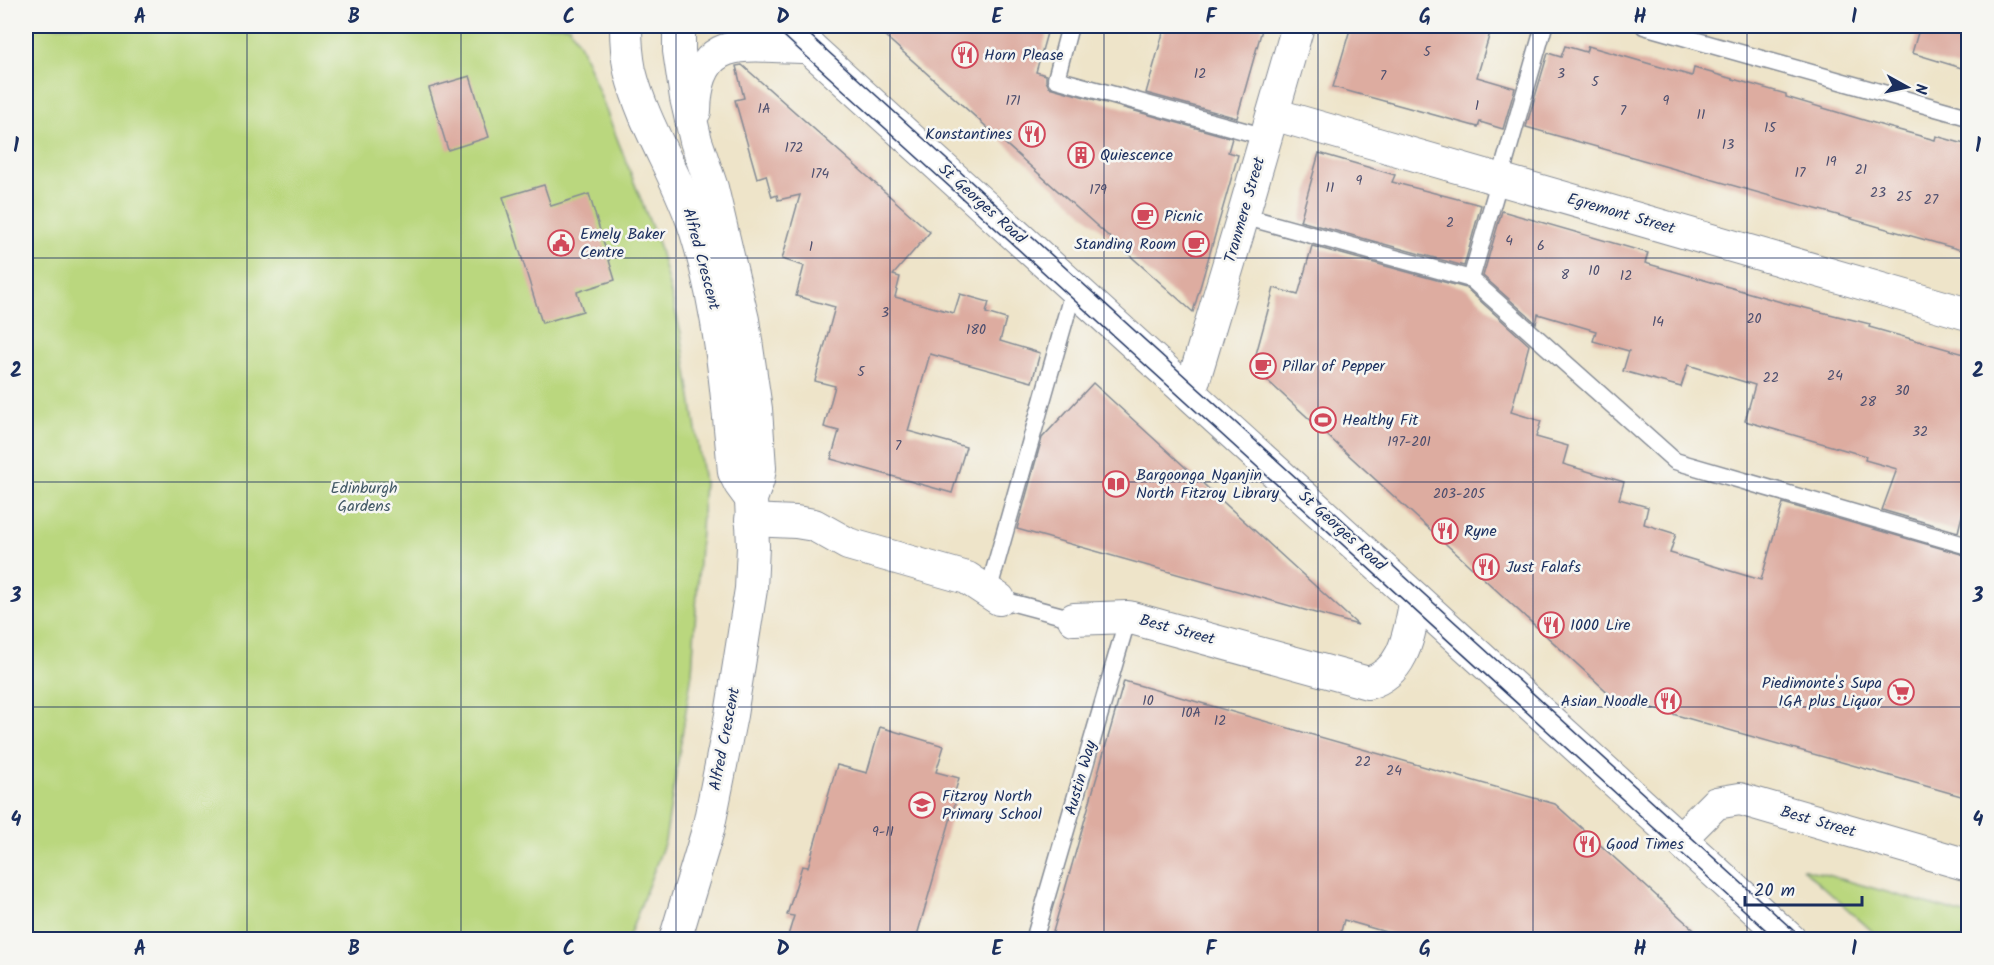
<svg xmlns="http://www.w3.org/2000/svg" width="1994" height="965" viewBox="0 0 1994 965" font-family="Kalam,sans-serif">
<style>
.green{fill:#bad77e;stroke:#6a836e;stroke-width:1.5}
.building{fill:#ddaca0}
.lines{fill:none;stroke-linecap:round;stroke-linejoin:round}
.lane-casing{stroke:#848a94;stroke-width:19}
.street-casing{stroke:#848a94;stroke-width:34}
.highway-casing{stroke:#848a94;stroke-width:35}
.lane{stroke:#fff;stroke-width:16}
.street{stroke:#fff;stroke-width:32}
.highway{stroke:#fff;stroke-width:33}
.tram{stroke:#1b2f5e;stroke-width:1.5}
.grid{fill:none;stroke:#1b2f5e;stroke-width:1.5;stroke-opacity:0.55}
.labels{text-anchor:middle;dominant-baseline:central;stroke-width:5;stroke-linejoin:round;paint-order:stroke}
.number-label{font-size:14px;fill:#4c4e6e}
.poi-label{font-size:16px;fill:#1b2f5e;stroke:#f6f6f2;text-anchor:start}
.street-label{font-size:16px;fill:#1b2f5e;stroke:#f6f6f2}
.park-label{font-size:16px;fill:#435966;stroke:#f6f6f2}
.neatline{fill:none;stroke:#1b2f5e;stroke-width:2}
.grid-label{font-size:20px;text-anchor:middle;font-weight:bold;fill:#1b2f5e}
</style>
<rect width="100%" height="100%" fill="#f6f6f2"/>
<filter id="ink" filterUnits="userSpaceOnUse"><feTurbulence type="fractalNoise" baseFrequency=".0167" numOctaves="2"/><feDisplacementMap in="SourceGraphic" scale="12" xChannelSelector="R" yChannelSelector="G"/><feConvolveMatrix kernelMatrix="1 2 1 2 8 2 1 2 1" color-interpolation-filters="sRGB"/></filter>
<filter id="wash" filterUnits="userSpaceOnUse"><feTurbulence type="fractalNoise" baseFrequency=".008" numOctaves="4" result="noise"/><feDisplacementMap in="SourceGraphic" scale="24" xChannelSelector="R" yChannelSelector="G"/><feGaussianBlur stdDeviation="1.35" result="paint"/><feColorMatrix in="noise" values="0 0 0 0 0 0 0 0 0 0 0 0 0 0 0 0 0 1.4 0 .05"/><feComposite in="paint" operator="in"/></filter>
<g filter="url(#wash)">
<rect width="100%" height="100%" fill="#eee4c9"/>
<!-- green -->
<g class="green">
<polygon points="26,26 569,26 583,51 659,246 681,333 704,482 692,673 665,841 628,939 26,939"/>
<polygon points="1802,868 1968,915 1968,939 1881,939"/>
</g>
<g id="blocks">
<!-- building -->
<g class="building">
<polygon points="874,26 1049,26 1036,72 1046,75 1046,81 1049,87 1232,138 1228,152 1238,155 1193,312"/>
<polygon points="1165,26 1263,26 1237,118 1146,93"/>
<polygon points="1351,26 1492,26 1477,77 1515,88 1503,129 1480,122 1478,127 1333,87"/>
<polygon points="1920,26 1968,26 1968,70 1912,53"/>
<polygon points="1565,46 1586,52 1588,46 1692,76 1694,68 1786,94 1786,97 1884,126 1935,140 1936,136 1968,145 1968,252 1526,127 1548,53 1561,57"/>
<polygon points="742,65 930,232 893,275 900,277 895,297 954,313 960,294 989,302 986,313 1006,319 1000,341 1040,353 1032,382 930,354 908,431 966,447 952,493 831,459 839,431 824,427 835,386 815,381 835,307 796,296 804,266 782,259 800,195 778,200 777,195 772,197 766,175 757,178 735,100 744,98 736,66"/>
<polygon points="470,76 489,137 448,150 429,88"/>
<polygon points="1319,153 1395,175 1392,182 1481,205 1464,266 1300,221"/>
<polygon points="544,185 551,206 589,194 615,280 577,292 583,311 542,323 503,197"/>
<polygon points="1502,211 1648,253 1645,263 1781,302 1870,324 1869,327 1968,355 1968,491 1958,532 1882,510 1897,469 1865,460 1866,456 1745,421 1755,385 1688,365 1681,387 1623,371 1629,351 1593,341 1596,331 1538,314 1536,323 1483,276"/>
<polygon points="1312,246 1466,288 1529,345 1511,412 1541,421 1536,437 1568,446 1563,464 1624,482 1619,499 1648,507 1644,524 1676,534 1670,553 1761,580 1783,503 1968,556 1968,798 1613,697 1258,372 1255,358 1274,288 1298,295"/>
<polygon points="1093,383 1358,625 1017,529 1042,438"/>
<polygon points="1124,681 1555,804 1704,939 1410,939 1344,920 1339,939 1051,939"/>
<polygon points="880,727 944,746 936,772 959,778 953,799 956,800 916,939 787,939 794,916 787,915 802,866 808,867 837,765 867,773"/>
</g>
</g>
</g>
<g filter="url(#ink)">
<use href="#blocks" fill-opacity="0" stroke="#848a94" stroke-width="1.5"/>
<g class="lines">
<!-- lane casing -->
<g class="lane-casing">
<g id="lane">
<polyline points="1070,26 1056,79 1266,137"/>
<polyline points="1644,26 1968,117"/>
<polyline points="1243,216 1471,279 1675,461 1968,546"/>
<polyline points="1471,279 1544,26"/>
<polyline points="988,592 1074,288"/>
<polyline points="999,599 1074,619"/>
<polyline points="1034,940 1128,617"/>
</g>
</g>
<!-- street casing -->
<g class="street-casing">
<g id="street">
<path d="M626,26C626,41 627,56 630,71C644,128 679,176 696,232C720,310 727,391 734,472L740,484L751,499"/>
<path d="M695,111C697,28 750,48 810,47"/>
<polyline points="1273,114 1968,314"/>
<polyline points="1190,393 1243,216 1298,26"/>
<polyline points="751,520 796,522 814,525 848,544 967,578 999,599"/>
<path d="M1074,619L1128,617L1368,683C1406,672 1409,632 1416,599"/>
<polyline points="1680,839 1716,803 1740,799 1968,865"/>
<polyline points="675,940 708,830 731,715 751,589 753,546 751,499 758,480 760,468 756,409 743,320 712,188 696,141 686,98 679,51 679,26"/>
</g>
</g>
<!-- highway casing -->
<g class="highway-casing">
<polyline id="highway" points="786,26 1790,940"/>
</g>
<!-- lane -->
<use href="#lane" class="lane"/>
<!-- street -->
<use href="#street" class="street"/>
<!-- highway -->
<use href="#highway" class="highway"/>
<!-- tram -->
<g class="tram">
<polyline points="773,26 1777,940"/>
<polyline points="800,26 1804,940"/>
</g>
</g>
</g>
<!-- grid -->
<path class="grid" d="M247,26V940M461,26V940M676,26V940M890,26V940M1104,26V940M1318,26V940M1533,26V940M1747,26V940M26,258H1968M26,482H1968M26,707H1968"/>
<!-- icons -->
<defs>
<g id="restaurant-ring" transform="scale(1.35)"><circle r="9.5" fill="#f6f6f2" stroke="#d1495b" stroke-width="1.5"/><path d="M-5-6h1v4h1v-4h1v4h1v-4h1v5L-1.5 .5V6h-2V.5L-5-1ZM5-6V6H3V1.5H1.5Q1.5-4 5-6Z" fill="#d1495b"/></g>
<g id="building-ring" transform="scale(1.35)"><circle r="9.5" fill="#f6f6f2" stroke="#d1495b" stroke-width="1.5"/><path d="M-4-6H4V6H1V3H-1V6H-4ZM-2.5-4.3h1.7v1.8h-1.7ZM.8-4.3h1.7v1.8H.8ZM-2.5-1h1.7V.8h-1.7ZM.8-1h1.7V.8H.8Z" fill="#d1495b"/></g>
<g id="cafe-ring" transform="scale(1.35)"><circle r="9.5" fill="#f6f6f2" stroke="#d1495b" stroke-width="1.5"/><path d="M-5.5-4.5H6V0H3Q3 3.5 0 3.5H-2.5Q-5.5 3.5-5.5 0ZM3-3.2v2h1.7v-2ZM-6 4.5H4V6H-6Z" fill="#d1495b"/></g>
<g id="civic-ring" transform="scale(1.35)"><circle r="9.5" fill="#f6f6f2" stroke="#d1495b" stroke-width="1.5"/><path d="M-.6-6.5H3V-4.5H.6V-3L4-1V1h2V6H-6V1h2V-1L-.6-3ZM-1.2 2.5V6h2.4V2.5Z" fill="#d1495b"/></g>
<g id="stadium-ring" transform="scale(1.35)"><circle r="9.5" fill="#f6f6f2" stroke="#d1495b" stroke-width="1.5"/><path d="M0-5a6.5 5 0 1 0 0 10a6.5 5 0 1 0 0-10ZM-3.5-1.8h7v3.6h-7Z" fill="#d1495b"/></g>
<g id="library-ring" transform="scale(1.35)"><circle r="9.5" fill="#f6f6f2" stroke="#d1495b" stroke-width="1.5"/><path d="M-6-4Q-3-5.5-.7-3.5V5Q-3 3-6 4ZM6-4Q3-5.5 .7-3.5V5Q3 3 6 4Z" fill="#d1495b"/></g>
<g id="supermarket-ring" transform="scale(1.35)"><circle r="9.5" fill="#f6f6f2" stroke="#d1495b" stroke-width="1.5"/><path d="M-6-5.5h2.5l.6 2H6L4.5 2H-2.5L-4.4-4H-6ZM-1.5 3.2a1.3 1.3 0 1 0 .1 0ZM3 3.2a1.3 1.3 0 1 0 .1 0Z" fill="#d1495b"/></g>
<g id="school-ring" transform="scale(1.35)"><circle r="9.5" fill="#f6f6f2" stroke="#d1495b" stroke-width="1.5"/><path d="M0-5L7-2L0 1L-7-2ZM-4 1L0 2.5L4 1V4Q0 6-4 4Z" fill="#d1495b"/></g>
</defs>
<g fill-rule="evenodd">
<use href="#restaurant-ring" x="965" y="55"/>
<use href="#restaurant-ring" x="1032" y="134"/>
<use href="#building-ring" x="1081" y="155"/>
<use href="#cafe-ring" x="1145" y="216"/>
<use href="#civic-ring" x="561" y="243"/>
<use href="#cafe-ring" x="1196" y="244"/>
<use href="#cafe-ring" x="1263" y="366"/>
<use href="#stadium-ring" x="1323" y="420"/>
<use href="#library-ring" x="1116" y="484"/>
<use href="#restaurant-ring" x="1445" y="531"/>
<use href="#restaurant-ring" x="1486" y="567"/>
<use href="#restaurant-ring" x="1551" y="625"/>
<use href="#supermarket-ring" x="1901" y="692"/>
<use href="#restaurant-ring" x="1668" y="701"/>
<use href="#school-ring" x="922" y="805"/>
<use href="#restaurant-ring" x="1587" y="844"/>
</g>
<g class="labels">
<!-- number labels -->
<g class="number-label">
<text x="1427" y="52">5</text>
<text x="1200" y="74">12</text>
<text x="1561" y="74">3</text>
<text x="1383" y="76">7</text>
<text x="1595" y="82">5</text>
<text x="1013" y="101">171</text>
<text x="1666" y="101">9</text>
<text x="1477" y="106">1</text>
<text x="764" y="109">1A</text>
<text x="1623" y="111">7</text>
<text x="1701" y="115">11</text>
<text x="1770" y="128">15</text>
<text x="1728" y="145">13</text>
<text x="794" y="148">172</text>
<text x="1831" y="162">19</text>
<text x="1861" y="170">21</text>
<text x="1800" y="173">17</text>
<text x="820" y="174">174</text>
<text x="1359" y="181">9</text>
<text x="1330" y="188">11</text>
<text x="1098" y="190">179</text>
<text x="1878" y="193">23</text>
<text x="1904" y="197">25</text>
<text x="1931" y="200">27</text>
<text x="1450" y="223">2</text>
<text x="1509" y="241">4</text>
<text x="1541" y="246">6</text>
<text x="811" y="247">1</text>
<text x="1594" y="271">10</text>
<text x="1565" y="275">8</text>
<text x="1626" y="276">12</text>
<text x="885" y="313">3</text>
<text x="1754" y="319">20</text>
<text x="1658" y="322">14</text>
<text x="976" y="330">180</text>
<text x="861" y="372">5</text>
<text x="1835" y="376">24</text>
<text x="1771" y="378">22</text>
<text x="1902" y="391">30</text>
<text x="1868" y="402">28</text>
<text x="1920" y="432">32</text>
<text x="1409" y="442">197-201</text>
<text x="898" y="446">7</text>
<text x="1459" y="494">203-205</text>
<text x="1148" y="701">10</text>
<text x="1191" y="713">10A</text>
<text x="1220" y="721">12</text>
<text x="1363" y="762">22</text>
<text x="1394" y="771">24</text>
<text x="883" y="832">9-11</text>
</g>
<!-- poi labels -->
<g class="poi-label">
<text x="984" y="55">Horn Please</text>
<text x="1012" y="134" text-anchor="end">Konstantines</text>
<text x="1100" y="155">Quiescence</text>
<text x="1164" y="216">Picnic</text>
<text x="580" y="234">Emely Baker<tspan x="580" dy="18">Centre</tspan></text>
<text x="1176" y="244" text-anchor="end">Standing Room</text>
<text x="1282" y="366">Pillar of Pepper</text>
<text x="1342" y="420">Healthy Fit</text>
<text x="1136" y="475">Bargoonga Nganjin<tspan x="1136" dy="18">North Fitzroy Library</tspan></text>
<text x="1464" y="531">Ryne</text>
<text x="1506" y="567">Just Falafs</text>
<text x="1570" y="625">1000 Lire</text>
<text x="1882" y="683" text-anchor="end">Piedimonte's Supa<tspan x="1882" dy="18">IGA plus Liquor</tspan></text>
<text x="1648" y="701" text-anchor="end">Asian Noodle</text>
<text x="942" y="796">Fitzroy North<tspan x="942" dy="18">Primary School</tspan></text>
<text x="1606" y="844">Good Times</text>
</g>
<!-- street labels -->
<g class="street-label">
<text transform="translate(982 204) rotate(42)">St Georges Road</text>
<text transform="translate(1245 210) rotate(-74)">Tranmere Street</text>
<text transform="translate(1621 214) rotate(16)">Egremont Street</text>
<text transform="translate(701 259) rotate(75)">Alfred Crescent</text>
<text transform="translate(1342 531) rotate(42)">St Georges Road</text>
<text transform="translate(1177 630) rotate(15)">Best Street</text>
<text transform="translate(725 739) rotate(-79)">Alfred Crescent</text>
<text transform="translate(1081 778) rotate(-74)">Austin Way</text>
<text transform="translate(1818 822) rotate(16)">Best Street</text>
</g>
<!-- park labels -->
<g class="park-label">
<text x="364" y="488">Edinburgh<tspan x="364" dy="18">Gardens</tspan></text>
</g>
</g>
<!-- margin -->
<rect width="1994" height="965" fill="none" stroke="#f6f6f2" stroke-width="66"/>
<!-- north arrow -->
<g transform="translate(1907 87) rotate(98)" stroke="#f6f6f2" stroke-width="4.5" paint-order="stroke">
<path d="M0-4.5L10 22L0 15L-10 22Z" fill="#1b2f5e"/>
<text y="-9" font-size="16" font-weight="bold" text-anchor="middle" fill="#1b2f5e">N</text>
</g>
<!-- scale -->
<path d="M1745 896v9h117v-9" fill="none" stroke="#1b2f5e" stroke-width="3"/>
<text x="1754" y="896" font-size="18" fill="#1b2f5e" stroke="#f6f6f2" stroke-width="4.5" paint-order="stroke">20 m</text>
<rect x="33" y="33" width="1928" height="899" class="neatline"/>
<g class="grid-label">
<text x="140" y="23">A</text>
<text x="354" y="23">B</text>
<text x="569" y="23">C</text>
<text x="783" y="23">D</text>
<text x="997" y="23">E</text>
<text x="1211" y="23">F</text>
<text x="1425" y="23">G</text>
<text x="1640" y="23">H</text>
<text x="1854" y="23">I</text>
<text x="16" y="152">1</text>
<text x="1978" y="152">1</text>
<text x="16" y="377">2</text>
<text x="1978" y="377">2</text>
<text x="16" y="602">3</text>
<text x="1978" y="602">3</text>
<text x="16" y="826">4</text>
<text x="1978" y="826">4</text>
<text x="140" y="955">A</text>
<text x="354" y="955">B</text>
<text x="569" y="955">C</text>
<text x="783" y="955">D</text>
<text x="997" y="955">E</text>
<text x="1211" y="955">F</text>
<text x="1425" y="955">G</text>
<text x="1640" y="955">H</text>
<text x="1854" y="955">I</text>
</g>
</svg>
